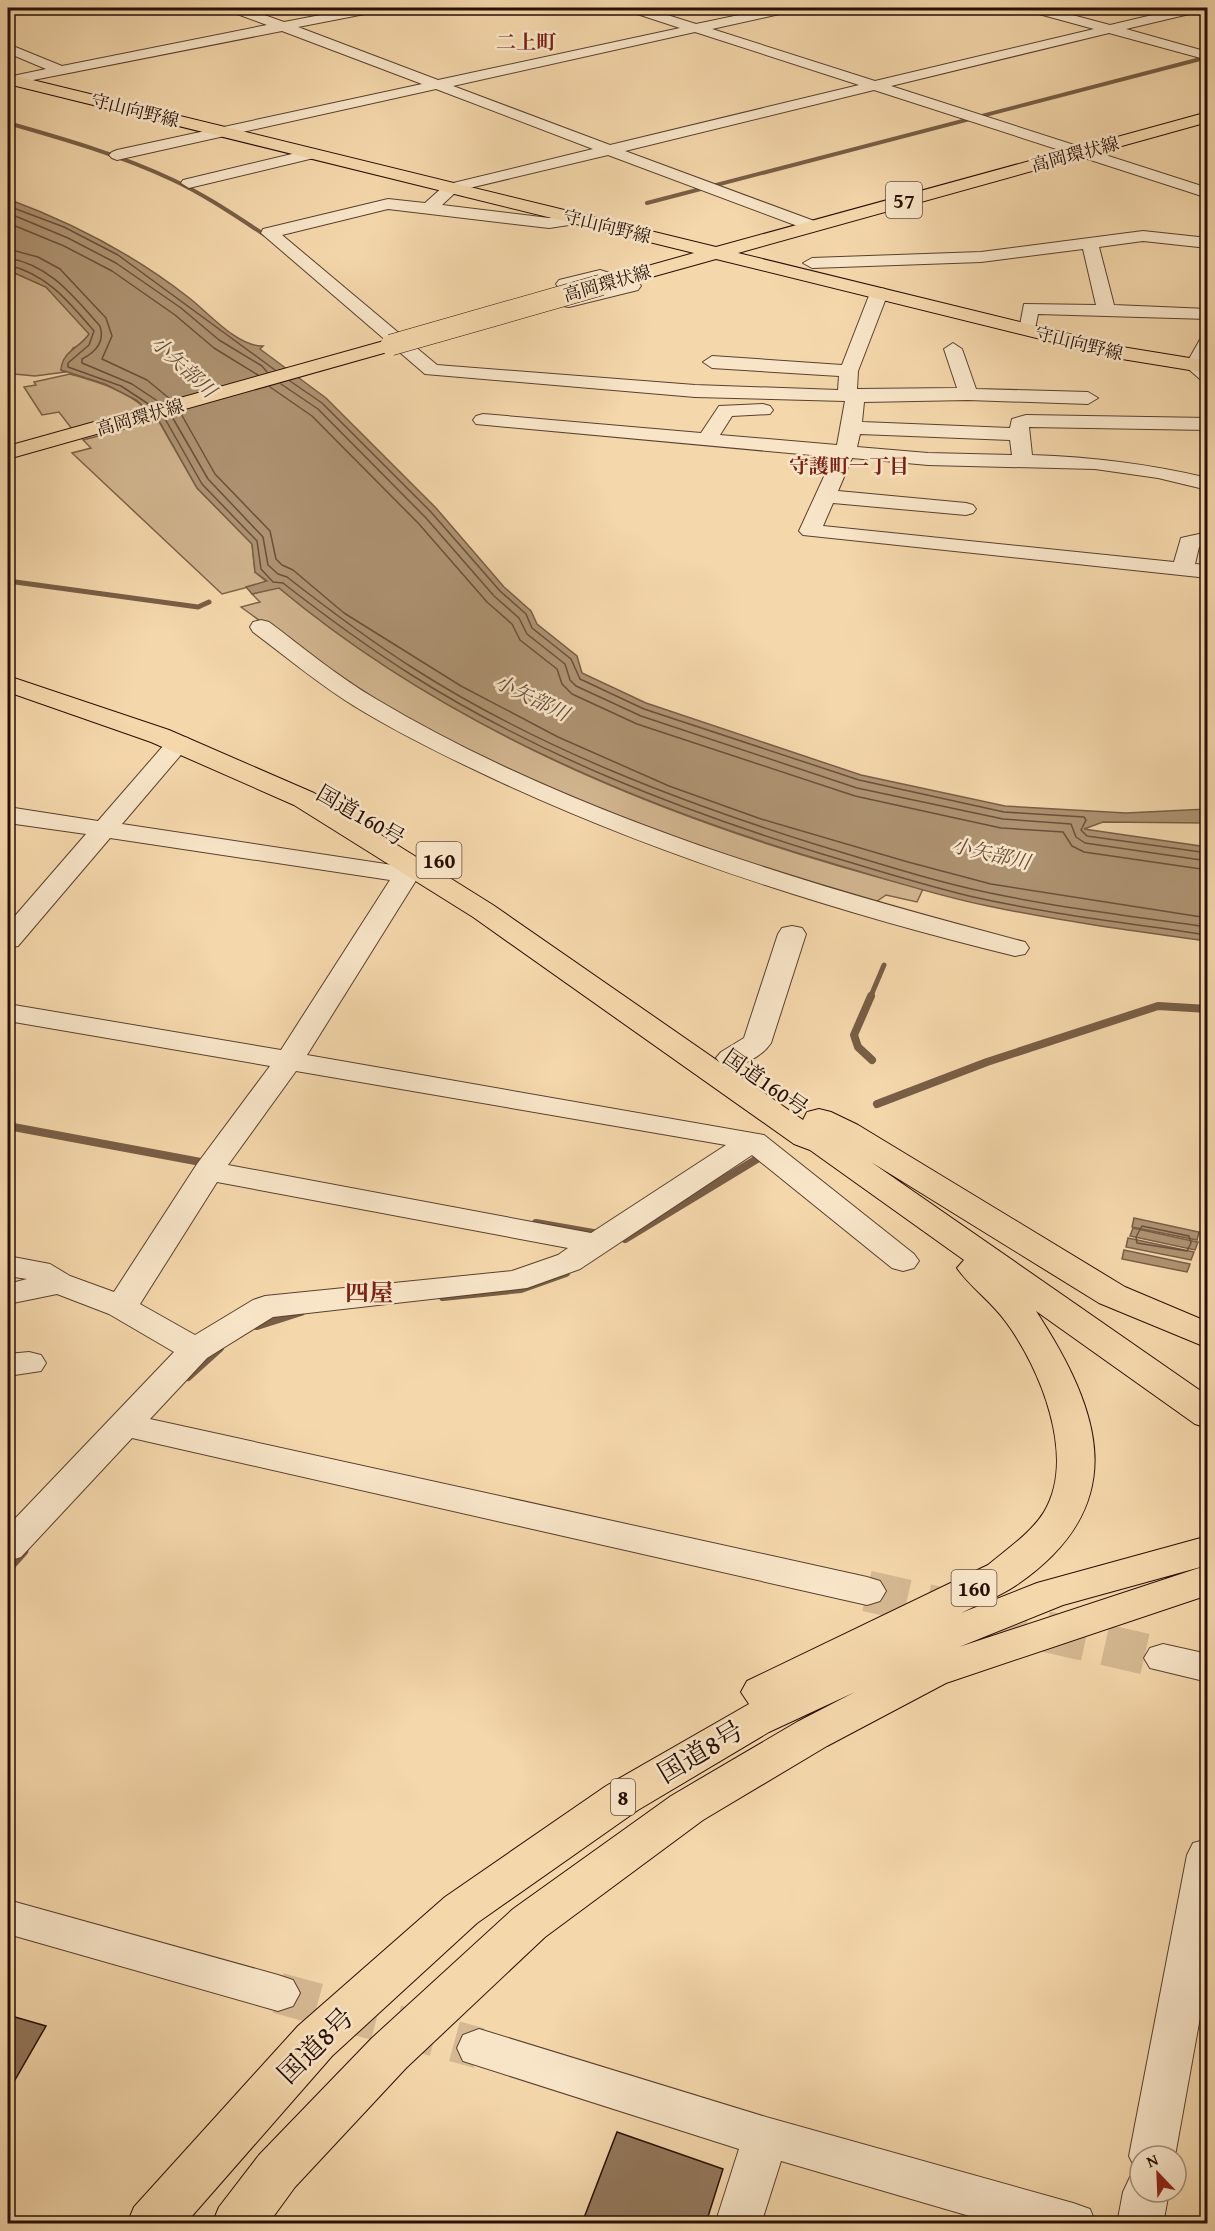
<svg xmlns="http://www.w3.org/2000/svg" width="1215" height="2231" viewBox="0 0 1215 2231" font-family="'Gentium Book Plus','Noto Serif JP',serif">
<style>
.green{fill:#d1b58f;stroke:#7c624a;stroke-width:1.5}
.water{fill:#ae9372;stroke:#785e46;stroke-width:1.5}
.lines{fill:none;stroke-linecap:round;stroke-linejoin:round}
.shore{stroke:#6a503b;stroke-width:1.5}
.stream-far3{stroke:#785e46;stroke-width:4}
.stream-far2{stroke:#785e46;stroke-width:5}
.stream-far1{stroke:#785e46;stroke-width:8}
.stream{stroke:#785e46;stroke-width:9}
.building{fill:#92775b;stroke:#270e04;stroke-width:1.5}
.minor-tunnel{stroke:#d5b992;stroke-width:41;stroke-dasharray:41 20;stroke-linecap:butt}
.minor-casing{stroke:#5a402e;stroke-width:2}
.major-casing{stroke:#270e04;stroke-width:2}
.highway-casing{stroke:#270e04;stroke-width:2}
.minor{fill:#f8e5c8;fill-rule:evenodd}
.major{fill:#f4d7ab;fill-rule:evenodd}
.highway{fill:#f4d7ab;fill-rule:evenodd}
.major-bridge-casing{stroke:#270e04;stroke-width:22;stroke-linecap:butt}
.major-bridge{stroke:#f4d7ab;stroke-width:21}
.labels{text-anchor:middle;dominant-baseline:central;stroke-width:5;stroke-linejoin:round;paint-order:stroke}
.far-street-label{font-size:18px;fill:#270e04;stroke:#f8e5c8}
.far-neighbourhood-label{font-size:20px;font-weight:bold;fill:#7a1f14;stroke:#f8e5c8}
.far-water-label{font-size:20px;font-style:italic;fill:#644a35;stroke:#f8e5c8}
.shield{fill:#f8e5c8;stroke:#664e3f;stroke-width:1.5}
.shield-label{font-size:21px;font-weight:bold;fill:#270e04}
.street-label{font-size:22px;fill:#270e04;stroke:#f8e5c8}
.neighbourhood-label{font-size:24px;font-weight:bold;fill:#7a1f14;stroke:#f8e5c8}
.near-street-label{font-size:27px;fill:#270e04;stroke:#f8e5c8}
</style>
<rect width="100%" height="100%" fill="#f4d7ab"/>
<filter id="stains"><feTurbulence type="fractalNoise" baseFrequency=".00333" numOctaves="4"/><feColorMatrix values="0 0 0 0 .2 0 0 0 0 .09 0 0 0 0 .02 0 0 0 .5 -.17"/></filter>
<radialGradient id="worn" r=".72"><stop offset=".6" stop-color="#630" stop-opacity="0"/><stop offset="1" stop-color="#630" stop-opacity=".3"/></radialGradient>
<!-- green -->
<g class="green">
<polygon points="8,270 46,287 90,334 83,344 73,348 61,370 65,372 35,376 14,374 8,366 8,342 14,341 8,336"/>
<path d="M70,374C97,382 124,389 145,408L72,429L59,412L42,415L24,387L36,385L34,382Z"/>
<polygon points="158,420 197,488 252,544 255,572 267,582 222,594 72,453 91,448 83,440"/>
<path d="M278,587C462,741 693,830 923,889L917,902L886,895L870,906C710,854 546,800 398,716C343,684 293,645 241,607L260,602L252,594Z"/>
</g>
<!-- water -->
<g class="water">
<path d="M8,199C73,223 133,254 188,297C208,312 237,347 263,346L260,349L326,398L436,508L504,587L531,611L537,624L577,656L582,673L646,703L861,775L1005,806L1126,813L1207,809V823L1103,822L1084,829L1207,847V941C1134,931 1060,921 988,906C938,896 889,880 841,866C639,807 441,723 279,588L252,594L246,587L267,581L255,572L252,544L197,488L158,419L136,400L105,384L61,370C62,351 80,348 89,334L46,287L8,270Z"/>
<polygon points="1134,1218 1199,1232 1197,1240 1132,1227"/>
<polygon points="1133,1228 1197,1242 1198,1242 1195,1250 1130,1236"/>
<polygon points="1128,1238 1194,1252 1191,1260 1126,1247"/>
<polygon points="1124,1250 1190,1264 1187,1272 1122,1259"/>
</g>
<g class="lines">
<!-- shore -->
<g class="shore">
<polyline points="8,206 64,227 118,255 275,370"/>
<polyline points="8,213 68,238 116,263 181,308 219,340 262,366 267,372"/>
<polyline points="8,223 64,246 112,271 175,315 214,348 258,375"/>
<polyline points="8,249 38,257 60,269 106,318 112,336 102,359 147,380 170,399"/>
<path d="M8,258C50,265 73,296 100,326C105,342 96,352 82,359V363L132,384L159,402"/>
<path d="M8,265C47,274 69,302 94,331L89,345L68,363V367L121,386L150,405"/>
<polyline points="290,381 322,403 431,512 500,591 526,614 532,628 571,659 580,679 644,709 859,780 1004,812 1084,817 1086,820 1081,830 1087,836 1208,853"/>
<polyline points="281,384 318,409 426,518 494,596 519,618 527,634 565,664 570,680 576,686 641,716 857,788 1003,819 1071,824 1076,837 1085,843 1208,861"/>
<polyline points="270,387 312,416 419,524 487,602 512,624 520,640 557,669 562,684 572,694 637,724 855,796 1001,828 1063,832 1072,846 1084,852 1208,870"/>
<polyline points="180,412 215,474 270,531 276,559 282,565 293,570 344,613 461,686 558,737 669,786 761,819 908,862 991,884 1208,918"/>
<path d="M171,415L208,479L263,537L268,565L278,574L287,577C328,609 369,640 413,668C538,748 680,802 821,846C877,863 933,881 990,893C1062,908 1135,917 1208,927"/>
<path d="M164,417L202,484L257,541L261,569L273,582L283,583C324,615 366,646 410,674C536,754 677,809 819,853C869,868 919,884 969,896C1048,914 1128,923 1208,935"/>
<polygon points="1142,1226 1189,1236 1191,1243 1187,1251 1137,1243 1136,1237"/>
</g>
<!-- stream-far3 -->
<g class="stream-far3">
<path d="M8,123C64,139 120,155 173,180C207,196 237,217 268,237"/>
<polyline points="647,203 1208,57"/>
</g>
<!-- stream-far2 -->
<g class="stream-far2">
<polyline points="8,581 198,607 209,602"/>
<polyline points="870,998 884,965"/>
</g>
<!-- stream-far1 -->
<g class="stream-far1">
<polyline points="871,996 854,1035 858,1047 872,1060"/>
<polyline points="877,1104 987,1062 1158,1006 1208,1009"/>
<polyline points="8,1126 206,1163"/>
<polyline points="536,1223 599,1234"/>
<polyline points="625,1239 762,1156"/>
<polyline points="443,1297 521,1289 566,1273"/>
<polyline points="257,1326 301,1312"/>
<polyline points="188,1377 220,1348"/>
</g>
<!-- stream -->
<polyline class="stream" points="8,1569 24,1551"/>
</g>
<!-- building -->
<g class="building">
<polygon points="8,2015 46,2026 8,2092"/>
<polygon points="617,2132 723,2169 706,2223 582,2223"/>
</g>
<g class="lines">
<!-- minor-tunnel -->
<g class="minor-tunnel">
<polyline points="867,1591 1163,1658"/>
<polyline points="278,1993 479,2048"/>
</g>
<!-- minor casing -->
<g class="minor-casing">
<g id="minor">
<path d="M228,8H245L284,22L357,8H381L375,12L298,27L438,80L680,28L628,11L627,8H645L696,24L772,8H794L793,11L712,29L875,81L1094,29L1028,11L1027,8H1046L1110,25L1182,8H1203L1202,11L1126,29L1208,52V60L1109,33L891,86L1208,188V198L874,90L625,151L817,222L819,226L811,231L608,155L457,191L442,205L549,218L582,215L584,219L582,223L549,228L388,209L282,235L437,365L695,385L838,390L839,376L712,368L703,362L712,356L842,365L870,293L879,288L885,289L888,293L858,371L857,389L957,388L944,349L953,343L962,349L976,389L1088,392L1098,398L1088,404L968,400L864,402L862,422L1010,428L1012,419L1026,415L1208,418V430L1029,427L1032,455C1092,457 1149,464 1208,478V490L1158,478L1095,469L928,465L852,458L838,491L966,503L973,505L976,509L973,513L966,515L833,503L823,526L1174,562L1181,538L1208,532V545L1199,547L1195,564L1208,565V578L803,535L799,531L833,457L476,424L473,420L476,416L483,414L701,433L719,406L763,404L770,406L773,410L770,414L732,416L720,435L837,445L845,401L695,397L425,374L261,233L263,229L388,199L425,203L445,185L593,149L436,89L117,160L112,158L109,155L112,152L117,150L422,84L282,31L8,85V77L46,69L8,53V44L62,66L267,25L229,11ZM695,32L859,85L610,145L453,86ZM860,434L1010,440L1012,455L928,453L857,447Z"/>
<polygon points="313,149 321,154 318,157 189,188 181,183 183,180"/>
<polygon points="1143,231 1208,238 1208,248 1143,241 1099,247 1114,305 1208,309 1208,319 1038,314 1034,334 1022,334 1019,330 1024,304 1096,305 1083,249 981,262 812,268 803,263 812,258 981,252"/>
<polygon points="600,270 638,282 641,286 638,290 569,307 563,306 560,302 563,298 613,285 599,280 565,289 559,288 556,284 559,280"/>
<polygon points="1208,335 1208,358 1204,365 1208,367 1208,382 1201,380 1185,366 1202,336"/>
<path d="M261,620L269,622C304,648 338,677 376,699C570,815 807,885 1025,942L1029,948L1025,954L1015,956C836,912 659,856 492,778C447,757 402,735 359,709C322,687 288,658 253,632L250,627L253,622Z"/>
<path d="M179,736L188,738L191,743L122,824L399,866L403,860L412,858L421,860L425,866L307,1055L764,1135L914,1254L919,1261L914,1268L903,1271L892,1268L752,1155L580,1269L527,1288L273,1317L207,1358L150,1419L867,1577L880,1581L886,1591L880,1601L867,1605L132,1438L21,1557L8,1561V1526L174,1352L109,1314L57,1294L8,1304V1284L27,1279L8,1276V1256L50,1264L70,1276L114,1292L197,1164L270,1066L8,1021V1004L281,1050L390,880L110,838L18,946L8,948V924L86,834L8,823V807L98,821L170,738ZM296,1071L726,1145L591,1233L228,1165ZM217,1182L568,1248L558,1255L512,1271L265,1296L253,1300L195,1335L140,1304Z"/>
<path d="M792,926L802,928L806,934L771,1043C761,1058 738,1069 721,1064L716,1058L721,1052L744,1038L778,934L782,928Z"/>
<polygon points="29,1352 41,1355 46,1363 41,1371 8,1376 8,1354"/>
<polygon points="1163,1644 1208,1654 1208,1682 1150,1668 1144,1658 1150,1648"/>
<polygon points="1208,1839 1208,1973 1175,2156 1140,2156 1140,2172 1136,2170 1129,2156 1187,1855 1193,1843"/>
<polygon points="8,1900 278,1975 293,1980 300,1993 293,2006 278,2011 8,1934"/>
<polygon points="479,2029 766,2117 1073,2203 1090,2209 1096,2224 997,2224 781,2161 761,2224 715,2224 739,2149 463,2061 457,2048 463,2035"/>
<polygon points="1140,2173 1140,2192 1169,2192 1163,2224 1117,2224 1123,2192 1130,2177"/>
</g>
</g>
<!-- major casing -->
<g class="major-casing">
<g id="major">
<polygon points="8,74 716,247 1208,112 1208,122 738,253 1122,347 1208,361 1208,373 1122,359 716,259 601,291 594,289 591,285 594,281 694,253 8,84"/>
<polygon points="391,339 398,341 401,345 398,349 8,459 8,446"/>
</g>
</g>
<!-- highway casing -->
<g class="highway-casing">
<path id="highway" d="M8,676L169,730L314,793L493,905L803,1120L807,1112L819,1109L831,1112L858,1125L1125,1287L1208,1322V1348L1099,1303L871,1162L1208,1396V1428L1195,1424L1036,1311C1101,1411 1133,1504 1018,1584C1001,1596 979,1604 961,1613L1037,1583L1208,1536V1565L1063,1605L959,1647L1208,1565V1595L946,1683L827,1746L703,1820L545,1937L406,2068L295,2187L268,2224H212L219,2207L259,2155L372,2038L513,1909L671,1796L797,1722L855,1692L769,1732L638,1810L477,1923L332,2056L185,2224H127L134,2207L298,2026L445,1897L606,1786L749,1704L741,1692L747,1681L988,1565C1007,1549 1031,1533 1044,1512C1077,1457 1040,1368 1006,1322C992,1302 971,1288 957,1268L964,1260L810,1150L794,1144L473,917L294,805L151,742L8,692Z"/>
</g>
<!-- minor -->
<use href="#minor" class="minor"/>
<!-- major -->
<use href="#major" class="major"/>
<!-- highway -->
<use href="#highway" class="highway"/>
<!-- major-bridge casing -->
<g class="major-bridge-casing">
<polyline id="major-bridge" points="391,345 601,285"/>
</g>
<!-- major-bridge -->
<use href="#major-bridge" class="major-bridge"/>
</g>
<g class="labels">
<!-- far-street labels -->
<g class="far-street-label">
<text transform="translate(135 110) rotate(14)">守山向野線</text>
<text transform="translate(1075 154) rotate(-15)">高岡環状線</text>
<text transform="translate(607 226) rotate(14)">守山向野線</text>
<text transform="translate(607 283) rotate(-16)">高岡環状線</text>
<text transform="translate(1079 343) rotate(14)">守山向野線</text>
<text transform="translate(140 417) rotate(-16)">高岡環状線</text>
</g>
<!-- far-neighbourhood labels -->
<g class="far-neighbourhood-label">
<text x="526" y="41">二上町</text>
<text x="849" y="465">守護町一丁目</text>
</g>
<!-- far-water labels -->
<g class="far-water-label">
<text transform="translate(184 366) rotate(43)">小矢部川</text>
<text transform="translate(532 697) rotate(26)">小矢部川</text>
<text transform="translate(991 853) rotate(13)">小矢部川</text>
</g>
<!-- shield labels -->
<g class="shield">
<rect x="886" y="182" width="36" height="36" rx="4.5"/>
<rect x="416.5" y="842" width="45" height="36" rx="4.5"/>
<rect x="951.5" y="1570" width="45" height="36" rx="4.5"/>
<rect x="611" y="1779" width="24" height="36" rx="4.5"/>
</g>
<g class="shield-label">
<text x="904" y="200">57</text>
<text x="439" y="860">160</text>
<text x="974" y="1588">160</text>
<text x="623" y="1797">8</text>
</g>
<!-- street labels -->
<g class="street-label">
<text transform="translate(361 815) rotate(30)">国道160号</text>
<text transform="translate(766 1082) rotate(35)">国道160号</text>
</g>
<!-- neighbourhood labels -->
<g class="neighbourhood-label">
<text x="369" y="1292">四屋</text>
</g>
<!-- near-street labels -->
<g class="near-street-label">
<text transform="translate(700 1751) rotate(-31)">国道8号</text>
<text transform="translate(315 2045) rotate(-45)">国道8号</text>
</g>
</g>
<!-- margin -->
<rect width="1215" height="2231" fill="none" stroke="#f4d7ab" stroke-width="30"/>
<rect x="9" y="9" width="1197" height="2213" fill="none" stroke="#270e04" stroke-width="3"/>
<rect x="15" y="15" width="1185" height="2201" fill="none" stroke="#270e04" stroke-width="1.5"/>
<!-- north arrow -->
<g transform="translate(1158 2174) rotate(337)"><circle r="28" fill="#f8e5c8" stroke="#a48f7a" stroke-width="1.5"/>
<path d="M0-4.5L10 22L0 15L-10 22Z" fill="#8f2418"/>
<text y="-9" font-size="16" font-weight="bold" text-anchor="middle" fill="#270e04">N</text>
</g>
<rect width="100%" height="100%" filter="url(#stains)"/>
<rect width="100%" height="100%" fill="url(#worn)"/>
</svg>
